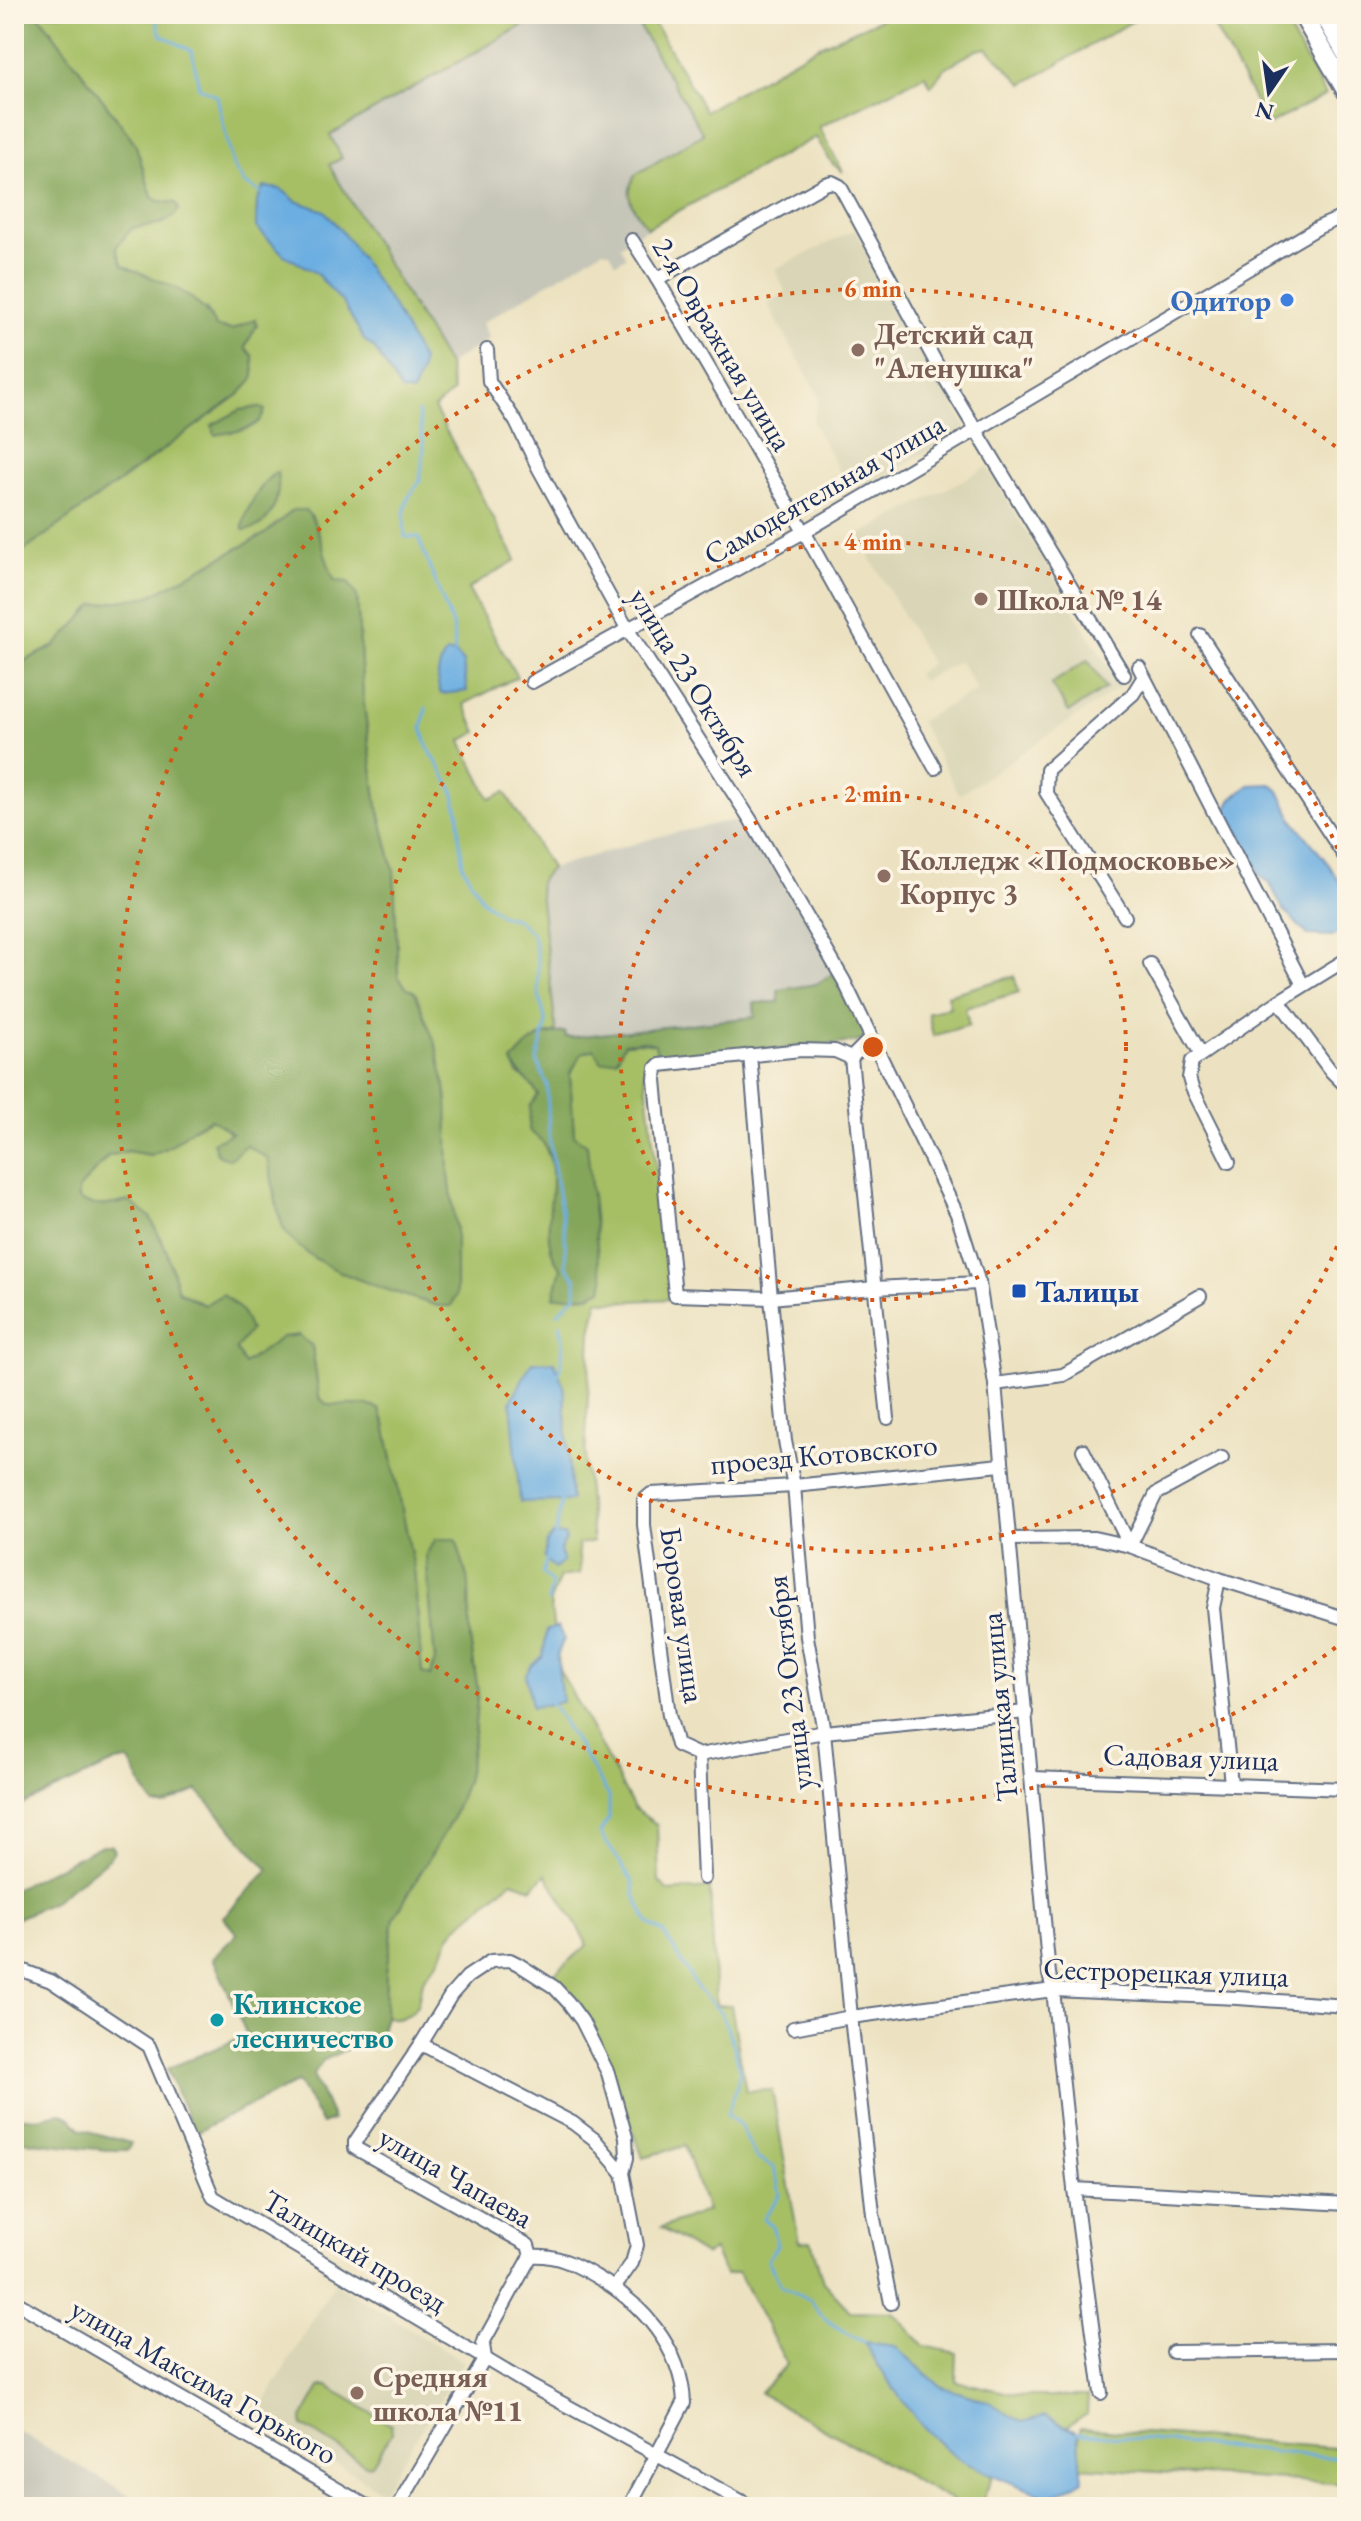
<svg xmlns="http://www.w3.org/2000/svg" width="1361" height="2521" viewBox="0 0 1361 2521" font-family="'EB Garamond',serif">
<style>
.built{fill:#d9d5b6}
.industrial{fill:#c5c5b8}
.green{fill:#a6bf65;stroke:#607762;stroke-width:2}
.forest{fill:#84a65a;stroke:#506a5c;stroke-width:2}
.water{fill:#6caee1;stroke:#446ea0;stroke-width:2}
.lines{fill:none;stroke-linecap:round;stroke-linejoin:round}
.stream{stroke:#6caee1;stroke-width:3}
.minor-casing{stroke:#646e81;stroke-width:16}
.highway-casing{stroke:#646e81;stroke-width:22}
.minor{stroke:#fff;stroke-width:12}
.highway{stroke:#fff;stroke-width:18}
.ring{fill:none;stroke:#d45514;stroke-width:4;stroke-dasharray:4 8}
.shop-dot{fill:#3f7fe0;stroke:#fcf5e5;stroke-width:3}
.education-dot{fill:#8d6e63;stroke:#fcf5e5;stroke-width:3}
.transit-dot{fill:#1a4fb4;stroke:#fcf5e5;stroke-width:3}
.culture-dot{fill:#0f9aa8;stroke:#fcf5e5;stroke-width:3}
.labels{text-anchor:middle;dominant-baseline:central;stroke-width:7;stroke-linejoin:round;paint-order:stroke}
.shop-label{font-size:30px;font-weight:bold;fill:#366cbe;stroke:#fcf5e5;text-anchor:end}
.education-label{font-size:30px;font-weight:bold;fill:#785e54;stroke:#fcf5e5;text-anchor:start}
.street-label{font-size:30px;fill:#1b2f5e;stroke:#fcf5e5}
.transit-label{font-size:30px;font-weight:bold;fill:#164399;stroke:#fcf5e5;text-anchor:start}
.culture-label{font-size:30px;font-weight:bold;fill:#0d838f;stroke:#fcf5e5;text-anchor:start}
.centre{fill:#d45514;stroke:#fcf5e5;stroke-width:4}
.ring-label{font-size:24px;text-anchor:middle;font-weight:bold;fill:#d45514;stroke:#fcf5e5;stroke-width:7;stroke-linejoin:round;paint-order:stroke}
</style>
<rect width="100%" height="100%" fill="#fcf5e5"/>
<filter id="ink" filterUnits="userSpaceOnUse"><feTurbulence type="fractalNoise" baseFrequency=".0125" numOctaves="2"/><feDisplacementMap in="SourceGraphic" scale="16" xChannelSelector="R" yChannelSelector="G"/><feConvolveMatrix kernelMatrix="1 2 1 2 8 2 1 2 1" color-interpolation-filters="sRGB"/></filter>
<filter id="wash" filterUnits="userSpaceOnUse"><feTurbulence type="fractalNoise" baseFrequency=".006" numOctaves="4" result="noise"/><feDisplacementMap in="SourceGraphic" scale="32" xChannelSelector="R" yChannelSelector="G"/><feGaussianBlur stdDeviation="1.8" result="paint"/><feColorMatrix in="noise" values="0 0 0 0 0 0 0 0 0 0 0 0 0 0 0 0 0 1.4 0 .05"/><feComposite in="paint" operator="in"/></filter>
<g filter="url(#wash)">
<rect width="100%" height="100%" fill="#ece2c1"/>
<!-- built -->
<g class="built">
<polygon points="855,230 967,429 864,488 845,481 813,422 819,396 767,303 786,293 775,269"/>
<polygon points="987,467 1120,687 959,795 920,721 977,690 960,661 921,681 917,673 931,664 858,536"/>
<polygon points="334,2283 464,2362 382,2491 257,2415"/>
</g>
<!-- industrial -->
<g class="industrial">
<polygon points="543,14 632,14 703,135 635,176 628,197 647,228 620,246 626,257 616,263 610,252 603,250 482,323 489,339 448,365 329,164 329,135"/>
<polygon points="750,819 838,971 816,984 778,990 779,1002 754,1003 755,1017 573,1037 565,1037 564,1032 556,1032 539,881 551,868 657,837 719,823"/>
<polygon points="14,2429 151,2507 14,2507"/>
</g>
<!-- green -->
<g class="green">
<path d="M36,14H543L330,135L342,158L329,165L448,365L453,392L434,408L516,560L468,589L517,677L464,704L477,732L461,741L490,799L505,792L551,868L539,882L556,1032C536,1035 524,1047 512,1062L518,1074L532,1083L538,1095L544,1144L552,1164L561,1268L555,1296L590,1295L604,1279L599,1266L594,1222L574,1135L570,1074L582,1053C605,1045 631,1039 655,1044L659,1062L644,1064L672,1299L610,1302L598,1300L591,1332L585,1462L593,1542L578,1544L580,1574L560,1577L550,1601L559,1669L634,1808L657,1825L659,1881L668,1891L710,1888L716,2005H731L746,2091L772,2090L799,2242L811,2241L823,2282L850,2311L893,2312L924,2346L957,2353L956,2381L1023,2396H1088L1087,2414L992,2477L980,2507H963L760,2393L787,2364L738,2272L725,2275L714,2250L705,2255L661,2228L707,2211L685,2146L643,2157L608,2073L582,2021L545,1981L588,1945L546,1874L532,1888L512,1881L458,1926L450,1936L439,1961L424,1978L417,2005L410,2014L399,2019L385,2017L386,1972L394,1918L452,1819L466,1781L473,1744L478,1691L470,1639L426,1555L435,1661L430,1676L422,1673L414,1569L385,1424L379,1409L366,1405H327L319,1397L312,1346L253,1360L244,1364L236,1349L204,1305L178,1291L167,1252L129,1201C110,1205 96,1209 78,1200L77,1190L108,1156L127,1151L150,1155L171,1146L192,1129L211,1119L268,1159C272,1175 277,1219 285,1231C313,1272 393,1291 438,1306H450L456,1229L449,1176L405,986L398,976L394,872L376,799L363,697L357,596L335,581L327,566L312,516L293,510L265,534L150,597L94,605L55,646L14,666V558L241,393L245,347L255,319L232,330L215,327L207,310L123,266L116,247L132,228L164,223L175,203L158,201L152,197L135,143L42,19Z"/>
<path d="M632,14H649L705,111L817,47L892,14H1145L1023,84L987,48L977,50L945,68L931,86L925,75L819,127L843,172L832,163L816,137L647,228C634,207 622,200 635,175L703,134Z"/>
<polygon points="1207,14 1280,14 1326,95 1268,125"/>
<polygon points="1088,660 1106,688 1069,712 1051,684"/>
<polygon points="1014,976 1019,992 965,1008 969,1025 933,1036 928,1013 950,1007 947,995"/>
<polygon points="324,2386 328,2386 391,2425 392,2433 372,2464 366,2465 303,2426 302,2419 320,2387"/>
<polygon points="1080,2428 1347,2449 1347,2484 1079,2467"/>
</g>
<!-- forest -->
<g class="forest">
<path d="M14,14H36L42,19L135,143L152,197L158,201L176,203L179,209C170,226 150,225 132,228L116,247L123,265C161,284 193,286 216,327L232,330L255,319L257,325L245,347L253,356L254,377L241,393L14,558Z"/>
<path d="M258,407L265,410C260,432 233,431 215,435L212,425L240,410Z"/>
<path d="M277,472C282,497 271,529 243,530C241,516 264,478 277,472Z"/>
<path d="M293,510H305C320,522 324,561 335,581L348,582L357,596L363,697L376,799L394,872L398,976L405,986L415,992L436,1045L447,1095L449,1176L456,1229V1296L451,1306H438C393,1291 313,1272 285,1231C277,1219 272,1175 268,1159L246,1145L230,1159L217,1154L213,1142L232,1133L211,1119L192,1129L171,1146L150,1155L127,1151L108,1156L78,1190V1199C95,1209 110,1205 129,1201L150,1217L167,1252L178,1291L204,1305L223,1294L241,1310L250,1330L236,1349L244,1364L282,1337L299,1335L312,1346L319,1397L327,1405H367L379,1409L385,1424L414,1569L422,1673L430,1676L435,1661L426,1554L436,1539H456L469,1584L470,1639L478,1691L473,1744L466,1781L452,1819L394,1918L386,1972L385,2017L380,2033L322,2061L313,2075L333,2120L322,2124L298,2082L194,2133L167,2069L247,2035L213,1958L237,1934L223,1917L269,1870L197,1790L164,1805H155C142,1793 139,1774 128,1760L116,1762L14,1808V666L55,646L94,605L150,596L265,534Z"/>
<path d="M838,971L871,1038L856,1042L659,1062L655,1044L643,1041L625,1043L617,1059L602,1062L594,1049L582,1053L570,1074L574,1135L587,1145L599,1266L604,1279L602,1289L590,1295L554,1297L561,1268C531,1235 568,1175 543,1143C539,1138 533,1134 529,1130L530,1107L538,1095C531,1081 519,1076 512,1062C529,1041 537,1035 565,1032L566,1037H574L755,1017L754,1003L779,1002L778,990L816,984Z"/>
<polygon points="102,1845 111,1845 114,1851 109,1858 53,1902 14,1920 14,1889"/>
<polygon points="59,2113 70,2117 81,2129 131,2143 127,2150 106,2150 14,2140 14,2116 39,2118"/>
</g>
<!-- water -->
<g class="water">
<polygon points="264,187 281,189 296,201 325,211 348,239 394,308 422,360 421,372 412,393 401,391 375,349 365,341 343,303 316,273 284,255 256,227 257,201"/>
<path d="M446,653H455L463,663L467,691L441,694C435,681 438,665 446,653Z"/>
<polygon points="1271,784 1279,791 1293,820 1330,866 1347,896 1347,928 1333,936 1308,935 1284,911 1269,882 1260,876 1241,836 1227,820 1227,808 1232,799 1249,785"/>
<polygon points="532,1362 554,1362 564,1386 571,1501 520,1502 511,1401"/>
<polygon points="553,1535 564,1535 566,1539 560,1550 563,1562 555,1569 544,1558 546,1543"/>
<polygon points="558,1627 564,1639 557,1655 562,1702 532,1707 526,1675 531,1666 543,1656 547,1630"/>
<path d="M864,2342L895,2346L940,2386L989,2402L1022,2422L1045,2416L1078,2433L1083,2480L1049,2498C1023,2486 987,2475 963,2461C923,2437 887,2381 864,2342Z"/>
</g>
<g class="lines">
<!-- stream -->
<g class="stream">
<polyline points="154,14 161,35 192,51 199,87 217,96 233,166 245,184 261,193"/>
<polyline points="418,412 424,447 420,481 408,498 404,513 405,537 418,537 453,627 455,653"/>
<polyline points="426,708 422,727 427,746 453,790 459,815 459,835 463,867 482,900 501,915 515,918 533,934 538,963 538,989 546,1024 537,1061 547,1084 549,1137 565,1235 566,1266 576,1279 576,1295 558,1313"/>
<path d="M558,1375C563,1356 565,1343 560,1324"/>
<polyline points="555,1537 562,1497"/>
<polyline points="547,1559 542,1573 552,1583 548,1602"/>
<path d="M551,1702L609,1796V1818L600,1833L632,1880L635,1895L648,1923L664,1933L698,1989L722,2014L735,2049L740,2072L735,2093L727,2114L740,2125L756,2158L774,2167L780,2194L764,2219L772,2225L777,2245L768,2260L781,2286L811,2300C820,2321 845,2332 864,2342"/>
<polyline points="1078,2433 1347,2459"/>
</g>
</g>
</g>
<g filter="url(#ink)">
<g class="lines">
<!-- minor casing -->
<g class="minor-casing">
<g id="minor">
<polyline points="632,240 657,279 806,535 935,768"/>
<polyline points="657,279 825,184 832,182 840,186 941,372 1124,675"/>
<polyline points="487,350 489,381 516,422 539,469 628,630 750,819 844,981 957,1214 979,1283 995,1384 1049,1974 1053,1990 1074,2189 1101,2393"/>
<polyline points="1200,635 1347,860"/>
<polyline points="1139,667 1303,985"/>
<polyline points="532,682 804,532 1319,227 1347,215"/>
<polyline points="1125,917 1046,792 1047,770 1133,694 1143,678"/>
<polyline points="1150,964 1201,1054"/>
<polyline points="1279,1001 1330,1070 1347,1087"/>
<polyline points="871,1038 851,1058 835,1051 801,1050 659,1065 656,1068 655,1080 675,1295 771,1298 874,1288 979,1283"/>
<polyline points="750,1055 771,1298 785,1441 794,1486 807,1637 824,1732 851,2017 873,2214 891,2303"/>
<polyline points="851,1058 888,1418"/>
<polyline points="1229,1162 1192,1088 1189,1078 1192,1061 1279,1001 1347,959"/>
<polyline points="995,1384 1063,1375 1200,1296"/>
<polyline points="1083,1450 1130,1546 1156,1494 1222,1458"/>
<polyline points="1001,1465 794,1486 651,1494 644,1500 644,1525 669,1715 677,1745 699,1755 824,1732 1026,1712"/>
<polyline points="1010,1539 1094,1538 1130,1546 1219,1579 1347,1619"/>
<polyline points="1219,1579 1213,1608 1231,1784"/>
<polyline points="699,1755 704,1878"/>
<polyline points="1032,1778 1347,1789"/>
<polyline points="14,1965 19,1969 51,1981 149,2046 213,2197 529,2385 752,2507"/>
<polyline points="793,2028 851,2017 1053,1990 1238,1998 1347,2006"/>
<polyline points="421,2044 573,2123 594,2139 623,2173"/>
<polyline points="1074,2189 1347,2204"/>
<path d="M615,2287L632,2263L637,2245L623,2173L627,2158L626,2137L608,2073L582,2021L568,2002L554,1987L518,1964L510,1960L491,1961L467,1977L451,1995L421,2044L355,2142V2148L528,2245L531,2256C555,2254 575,2264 595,2276C641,2302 682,2348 684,2403L629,2507"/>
<polyline points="14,2301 368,2507"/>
<polyline points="1173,2352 1347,2350"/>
<polyline points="398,2507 485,2358 483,2345 485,2339 531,2256"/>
</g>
</g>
<!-- highway casing -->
<g class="highway-casing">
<g id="highway">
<polyline points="1302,14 1347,92"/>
<polyline points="1324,14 1347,55"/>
</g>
</g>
<!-- minor -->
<use href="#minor" class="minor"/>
<!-- highway -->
<use href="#highway" class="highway"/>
</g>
</g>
<!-- distance rings -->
<g class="ring">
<circle cx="873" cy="1047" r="253"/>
<path d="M1346 1224A505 505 0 1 1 1346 870"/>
<path d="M1345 1640A758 758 0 1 1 1345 454"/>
</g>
<!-- markers -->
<circle class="shop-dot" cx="1287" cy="300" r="8"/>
<g class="education-dot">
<circle cx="858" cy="350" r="8"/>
<circle cx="981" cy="599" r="8"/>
<circle cx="884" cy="876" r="8"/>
<circle cx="357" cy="2393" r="8"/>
</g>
<rect class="transit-dot" x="1011" y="1283" width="16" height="16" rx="4"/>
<circle class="culture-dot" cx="217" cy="2020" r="8"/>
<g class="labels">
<!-- shop labels -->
<g class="shop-label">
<text x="1271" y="300">Одитор</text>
</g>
<!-- education labels -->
<g class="education-label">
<text x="874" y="333">Детский сад<tspan x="874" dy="34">"Аленушка"</tspan></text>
<text x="997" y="599">Школа № 14</text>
<text x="900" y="859">Колледж «Подмосковье»<tspan x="900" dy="34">Корпус 3</tspan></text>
<text x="373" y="2376">Средняя<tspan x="373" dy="34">школа №11</tspan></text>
</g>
<!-- street labels -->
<g class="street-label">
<text transform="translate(723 344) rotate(59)">2-я Овражная улица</text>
<text transform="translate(824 489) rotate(-30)">Самодеятельная улица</text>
<text transform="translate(694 682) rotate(58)">улица 23 Октября</text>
<text transform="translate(824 1454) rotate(-5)">проезд Котовского</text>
<text transform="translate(683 1615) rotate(82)">Боровая улица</text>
<text transform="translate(789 1683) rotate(-97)">улица 23 Октября</text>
<text transform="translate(999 1707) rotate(-95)">Талицкая улица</text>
<text transform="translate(1191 1757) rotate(2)">Садовая улица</text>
<text transform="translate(1166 1972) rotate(2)">Сестрорецкая улица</text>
<text transform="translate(456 2177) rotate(30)">улица Чапаева</text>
<text transform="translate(355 2251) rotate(31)">Талицкий проезд</text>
<text transform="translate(204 2381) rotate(30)">улица Максима Горького</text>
</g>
<!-- transit labels -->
<g class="transit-label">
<text x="1035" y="1291">Талицы</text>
</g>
<!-- culture labels -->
<g class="culture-label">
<text x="233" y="2003">Клинское<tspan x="233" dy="34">лесничество</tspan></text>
</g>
</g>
<circle cx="873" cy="1047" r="12" class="centre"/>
<g class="ring-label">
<text x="873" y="297">6 min</text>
<text x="873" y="550">4 min</text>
<text x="873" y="802">2 min</text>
</g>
<!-- margin -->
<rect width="1361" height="2521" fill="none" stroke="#fcf5e5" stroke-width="48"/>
<!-- north arrow -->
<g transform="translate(1269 92) rotate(193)" stroke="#fcf5e5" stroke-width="6" paint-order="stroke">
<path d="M0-6L14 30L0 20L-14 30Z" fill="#1b2f5e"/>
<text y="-12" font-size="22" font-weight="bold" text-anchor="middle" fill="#1b2f5e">N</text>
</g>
</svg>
